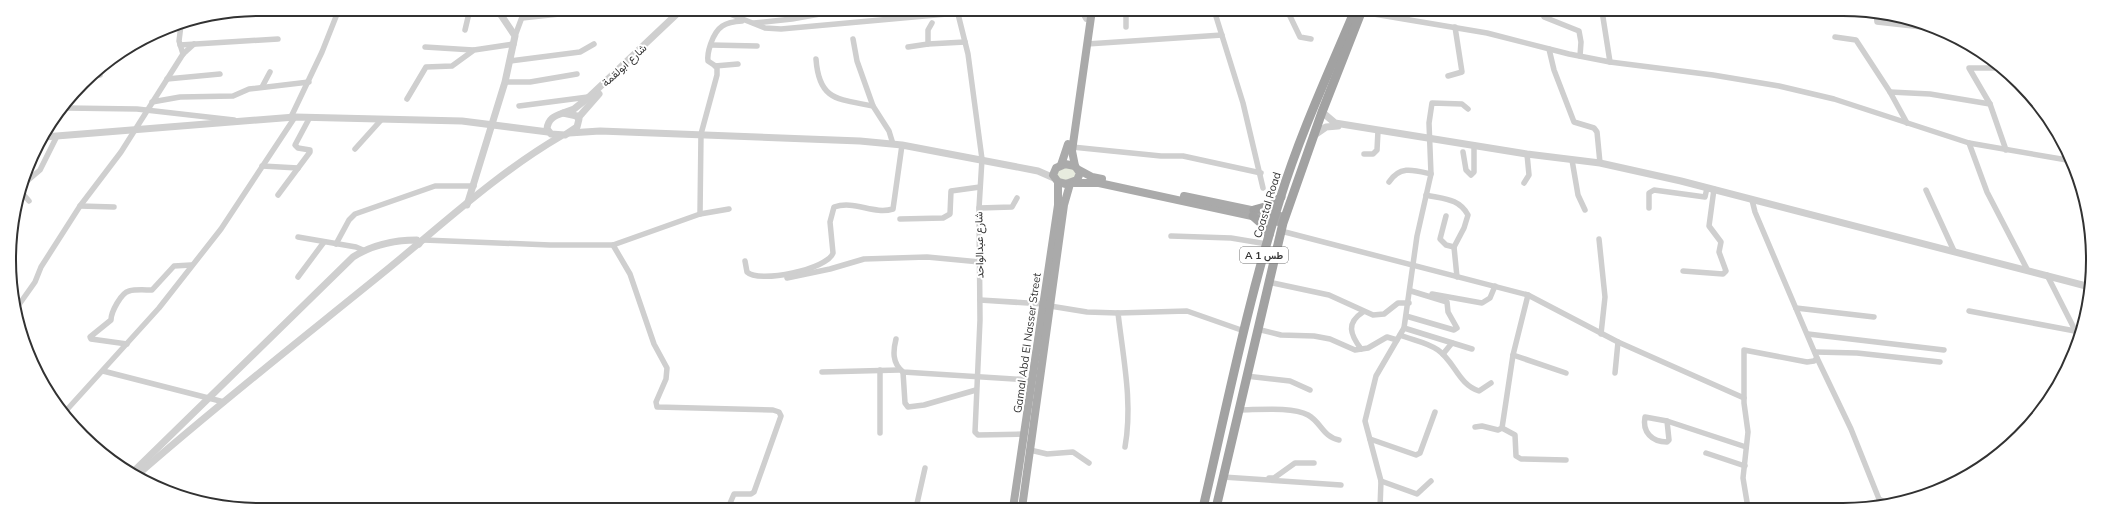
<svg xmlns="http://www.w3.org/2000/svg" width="2102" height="519" viewBox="0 0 2102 519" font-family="Mulish,Vazirmatn,sans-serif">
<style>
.green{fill:#e7ebde}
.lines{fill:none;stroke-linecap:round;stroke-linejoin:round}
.minor{stroke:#cfcfcf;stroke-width:5.5}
.tertiary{stroke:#cfcfcf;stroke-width:7}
.primary{stroke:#aaa;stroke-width:8}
.trunk{stroke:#a2a2a2;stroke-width:9}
.labels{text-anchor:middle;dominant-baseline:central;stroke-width:4;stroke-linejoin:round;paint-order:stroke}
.shield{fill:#fff;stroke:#707070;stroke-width:1}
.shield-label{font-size:10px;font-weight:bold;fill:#323232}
.street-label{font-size:11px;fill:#323232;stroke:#fff}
.rim{fill:none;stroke:#323232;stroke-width:2}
</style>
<rect width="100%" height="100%" fill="#fff"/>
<!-- green -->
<polygon class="green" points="1073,167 1077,178 1060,182 1055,171 1057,169"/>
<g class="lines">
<!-- minor -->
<g class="minor">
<polyline points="720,10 765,28 781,29 958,13"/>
<polyline points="957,10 968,54 982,159 979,208 980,320 975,432 978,435 1024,434"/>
<polyline points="1081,10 1086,19"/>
<polyline points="1123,10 1126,16 1126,27"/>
<polyline points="1214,10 1243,103 1263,188"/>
<polyline points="1287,10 1300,37 1311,39"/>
<polyline points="1329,10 1353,14"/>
<polyline points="460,11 470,9"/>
<polyline points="1407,11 1407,19"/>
<polyline points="1542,11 1544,17 1579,31 1581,42 1580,56"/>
<polyline points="1602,11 1610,62"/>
<polyline points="1876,11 1877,22 1922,27"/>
<polyline points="1362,12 1487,33 1569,54 1610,62 1713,75 1779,86 1834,99 1969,143 2067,160"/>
<polyline points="522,18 578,12"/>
<polyline points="754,23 792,19 842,10"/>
<polyline points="181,25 179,41 183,54"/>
<polyline points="465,30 470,9"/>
<polyline points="515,36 525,9"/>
<polyline points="1835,37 1856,40 1890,92 1907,123"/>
<polyline points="853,39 857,61 873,106"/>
<polyline points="928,44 965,42"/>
<polyline points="1087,44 1222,35"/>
<polyline points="180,45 278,39"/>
<polyline points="711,45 757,46"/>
<polyline points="425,47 473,50"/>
<polyline points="908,47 928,44 928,30 932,23"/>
<polyline points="1549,49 1554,70 1574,122 1594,128 1597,132 1600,163"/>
<path d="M816,59C819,101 838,99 873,106L889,131L893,144"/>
<polyline points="510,61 580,52 594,44"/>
<polyline points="715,66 738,64"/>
<polyline points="1997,68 1969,68 1990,104 2006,150"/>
<polyline points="1448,76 1462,72 1455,27"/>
<polyline points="90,77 100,75"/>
<polyline points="167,79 220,74"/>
<polyline points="505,82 530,82 577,74"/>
<polyline points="262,87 270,72"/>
<polyline points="1890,92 1930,94 1990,104"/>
<polyline points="407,99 426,67 452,66 474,50 514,44"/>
<polyline points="152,102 180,97 233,96 249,89 309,82"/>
<polyline points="519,106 588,97"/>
<polyline points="66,108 137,109 234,120"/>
<polyline points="291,117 322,52 339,9"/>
<polyline points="1969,143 1987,192 2027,269"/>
<polyline points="1072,147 1161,156 1183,156 1261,173"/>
<polyline points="355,149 382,119"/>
<polyline points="1463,152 1466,170 1471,175 1474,172 1474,145"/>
<polyline points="1364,154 1373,154 1377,150 1378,131"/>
<polyline points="1572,160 1578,195 1585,210"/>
<polyline points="262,166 298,168"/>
<polyline points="26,182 40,170 57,136"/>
<path d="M1389,182C1400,165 1414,170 1431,174"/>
<polyline points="1524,183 1529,175 1527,154"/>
<polyline points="1926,190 1954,251"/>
<polyline points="23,194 29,201"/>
<polyline points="278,195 310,152 310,150 298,148 295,145 310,117"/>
<path d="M1426,195C1443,199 1459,198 1468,215L1464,228L1454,247L1446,245L1440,239L1446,216"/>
<polyline points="80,206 114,207"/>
<polyline points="979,208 1012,207 1017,198"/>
<polyline points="1649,208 1649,193 1654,190 1705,197 1707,188"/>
<path d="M700,214L701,134L717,75V67L708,61C707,54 709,49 711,43C717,26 725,22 742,21"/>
<polyline points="900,219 943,218 950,214 951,191 980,187"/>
<polyline points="1281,231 1528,295 1618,342 1744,398"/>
<polyline points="1171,236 1231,238 1267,244"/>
<polyline points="298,237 356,247 363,250"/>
<polyline points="1599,239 1605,297 1601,334"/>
<polyline points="424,240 550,245 613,245 700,214 729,209"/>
<polyline points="336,244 349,220 355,214 435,186 474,186"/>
<polyline points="613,245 630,274 654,344 667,368 666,379 656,402 657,407 773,410 779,412 781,416 754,492 751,494 734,494 728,508"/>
<polyline points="1454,247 1457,277"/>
<path d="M745,261L747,272C759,284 828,269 833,253L830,222L834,207C855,200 873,215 893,209L902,145"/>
<polyline points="1683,271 1723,274 1726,271 1719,252 1721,242 1709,226 1714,189"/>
<polyline points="2047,275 2078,336"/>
<polyline points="298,277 324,242"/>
<polyline points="787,278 830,269 864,259 927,257 980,262"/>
<polyline points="1268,282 1329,295 1373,315 1384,314 1398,303 1409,303"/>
<polyline points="1432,294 1482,303 1490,298 1495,286"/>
<polyline points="980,300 1044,304"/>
<polyline points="18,306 35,282 41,267 80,206 121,152 183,54 194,44"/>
<polyline points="1050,306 1087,312 1118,313"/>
<polyline points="1796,308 1874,317"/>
<polyline points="1969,311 2075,331"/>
<polyline points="1406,316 1454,330 1457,328 1448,312 1447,302 1411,291"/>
<polyline points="1404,328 1472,349"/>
<polyline points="1257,329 1281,335 1314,336 1330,339 1355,350 1368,348 1387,337 1397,340"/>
<polyline points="1808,334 1944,350"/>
<path d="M1400,335C1412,340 1427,342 1438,350C1455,362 1458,384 1479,391L1491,383"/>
<path d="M896,339C893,351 892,363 903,372L1032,380"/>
<path d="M127,344L91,339L90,337L111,320C111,312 121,293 129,291C136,289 145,290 152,290L174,266L191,265"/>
<path d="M1361,349C1350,334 1346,323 1363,312"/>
<polyline points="1815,352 1857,353 1940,362"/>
<polyline points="1443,354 1452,343"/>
<polyline points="1513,355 1566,373"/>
<polyline points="1817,358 1851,429 1879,499 1888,504"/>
<polyline points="880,370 880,433"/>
<polyline points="103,371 224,402"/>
<polyline points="822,372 899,370"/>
<polyline points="903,372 905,403 908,407 924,405 976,390"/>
<polyline points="1615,373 1618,342"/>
<polyline points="1246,376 1290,381 1310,390"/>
<path d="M1239,410C1257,410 1292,406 1308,415C1321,422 1323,437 1339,440"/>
<polyline points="63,414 159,308 221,229 295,117"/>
<path d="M1645,417L1667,421L1669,440L1667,442C1652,442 1642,432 1645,417Z"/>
<polyline points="1667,421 1746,447"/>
<polyline points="1475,427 1482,426 1498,430 1502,428 1513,355 1528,295"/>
<polyline points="1502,428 1515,435 1516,456 1521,459 1566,460"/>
<polyline points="1370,439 1416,455 1420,453 1435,412"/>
<path d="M1125,447C1133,403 1123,357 1118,313L1187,311L1244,331"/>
<polyline points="1030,450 1047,454 1073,452 1089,463"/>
<polyline points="1706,453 1745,466"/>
<polyline points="1223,477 1341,485"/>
<polyline points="1269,478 1274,478 1295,463 1314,463"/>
<polyline points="1381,481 1417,494 1431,481"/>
<polyline points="916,508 925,468"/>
<polyline points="1380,508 1381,481 1365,421 1376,376 1404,328 1417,236 1431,174 1429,123 1432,103 1462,104 1468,109"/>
<polyline points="1748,508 1743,478 1748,432 1744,403 1744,350 1807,362 1814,361 1817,358 1755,212 1752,200"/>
</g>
<!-- tertiary -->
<g class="tertiary">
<polyline points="1322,112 1335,123 1527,154 1600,163 1681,181 2090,287"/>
<polyline points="563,113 574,109 589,97 681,10"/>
<path d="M563,113L577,116L579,119L577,127L565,135L551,134L547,129C548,119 554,116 563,113Z"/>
<polyline points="578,118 599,94"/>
<polyline points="569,133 600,131 860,141 902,145 1038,171 1054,178"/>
<polyline points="1313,136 1326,127 1338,126"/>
<polyline points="44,137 295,117 462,121 548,132"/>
<polyline points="467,205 505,82 515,36 497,9"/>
<path d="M131,474L353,257C372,245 394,240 417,240L419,244"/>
<path d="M135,477C217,405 304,337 389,268C444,223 499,172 561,136"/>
</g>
<!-- primary -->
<g class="primary">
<polygon points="1065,164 1075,166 1080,173 1077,180 1066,184 1058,182 1053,175 1056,168"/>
<polyline points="1061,165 1068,144"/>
<polyline points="1075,166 1072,151 1092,10"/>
<polyline points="1079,170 1092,177 1102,179"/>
<polyline points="1074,183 1099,183 1279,222"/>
<polyline points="1184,196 1280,216"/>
<polyline points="1013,508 1058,205 1058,182"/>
<polyline points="1022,508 1064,205 1070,184"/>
</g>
<!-- trunk -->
<g class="trunk">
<polyline points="1254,210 1272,205 1281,197"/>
<polyline points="1253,216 1263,225 1269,235"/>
<path d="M1203,508C1227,405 1248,300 1280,199C1300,134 1329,72 1355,10"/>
<polyline points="1216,508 1283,223 1322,112 1362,10"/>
</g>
</g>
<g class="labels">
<!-- shield labels -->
<rect class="shield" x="1240" y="247" width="48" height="16" rx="3"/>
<g class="shield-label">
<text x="1264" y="255">A 1 طس</text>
</g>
<!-- street labels -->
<g class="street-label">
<text transform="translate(624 65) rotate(-43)">شارع ابولقمة</text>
<text transform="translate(1267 205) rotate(-73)">Coastal Road</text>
<text transform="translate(979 245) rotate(-91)">شارع عبدالواحد</text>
<text transform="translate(1027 343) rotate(-82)">Gamal Abd El Nasser Street</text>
</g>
</g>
<!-- crop -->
<path d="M0 0H2102V519H0ZM259 16H1843A243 243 0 0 1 2086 259V260A243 243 0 0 1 1843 503H259A243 243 0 0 1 16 260V259A243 243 0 0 1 259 16Z" fill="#fff" fill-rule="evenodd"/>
<path class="rim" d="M259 16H1843A243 243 0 0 1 2086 259V260A243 243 0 0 1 1843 503H259A243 243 0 0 1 16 260V259A243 243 0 0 1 259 16Z"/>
</svg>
